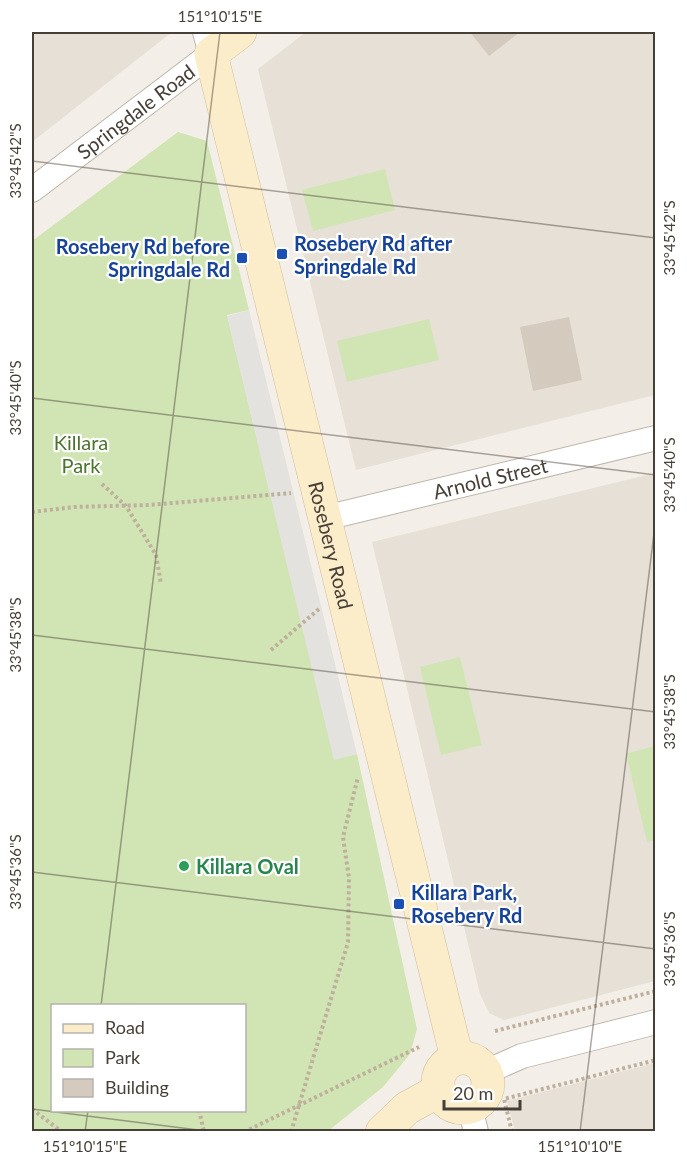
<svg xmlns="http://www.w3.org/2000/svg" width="687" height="1163" viewBox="0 0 687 1163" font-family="Lato,sans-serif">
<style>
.residential{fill:#e6e0d6}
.green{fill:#d1e4b3;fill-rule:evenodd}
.parking{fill:#e4e2df}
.building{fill:#d4cabe}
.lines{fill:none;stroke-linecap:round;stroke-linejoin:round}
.street-casing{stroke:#beb6ab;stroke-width:26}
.secondary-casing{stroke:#cfbe9a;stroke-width:34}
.path{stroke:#beb09d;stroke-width:4;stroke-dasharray:3 3;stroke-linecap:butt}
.street{stroke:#fff;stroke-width:24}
.secondary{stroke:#fbecca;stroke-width:33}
.ticks{fill:none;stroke:#463f37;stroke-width:1.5;stroke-opacity:0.45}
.transit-dot{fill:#1a4fb4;stroke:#fff;stroke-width:2}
.leisure-dot{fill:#2e9e5b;stroke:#fff;stroke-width:2}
.labels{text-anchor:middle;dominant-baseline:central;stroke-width:4.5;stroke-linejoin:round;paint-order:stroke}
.street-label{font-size:20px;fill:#463f37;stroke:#fff}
.transit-label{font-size:20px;font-weight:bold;fill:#164399;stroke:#fff;text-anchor:start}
.park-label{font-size:20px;fill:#4d742e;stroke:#fff}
.leisure-label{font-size:20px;font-weight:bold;fill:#27864d;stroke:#fff;text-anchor:start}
.neatline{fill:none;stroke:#463f37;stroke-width:2}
.ticks-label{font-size:15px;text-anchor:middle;fill:#463f37}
</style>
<rect width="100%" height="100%" fill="#f3efe8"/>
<!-- residential -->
<g class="residential">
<polygon points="32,32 172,32 32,142"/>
<polygon points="306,32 655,32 655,395 356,470 258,69"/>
<polygon points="655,473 655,981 504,1020 489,1013 480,994 372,542"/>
<polygon points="655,1063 655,1131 515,1131 507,1101"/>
</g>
<!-- green -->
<g class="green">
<path d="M178,132L207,141L249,310L227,315L335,759L357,754L417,1029L410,1054L383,1087L328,1131H32V241ZM52,1006H244V1110H52Z"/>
<polygon points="385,169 395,210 313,231 302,190"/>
<polygon points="429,319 439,360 347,382 337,341"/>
<polygon points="460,657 482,745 441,755 420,667"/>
<polygon points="655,746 655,840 647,842 626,754"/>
</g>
<!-- parking -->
<polygon class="parking" points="249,310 357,754 334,760 227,316"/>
<!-- building -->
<g class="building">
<polygon points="470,32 520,32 489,56"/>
<polygon points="569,317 582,380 533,391 520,327"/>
</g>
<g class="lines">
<!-- street casing -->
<g class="street-casing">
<g id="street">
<path id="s1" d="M32,190L211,54L205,32"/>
<path id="s2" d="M325,518L656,438"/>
<polyline points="486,1072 522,1056 656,1022"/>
<polyline points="470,1107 476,1132"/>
</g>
</g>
<!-- secondary casing -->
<g class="secondary-casing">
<g id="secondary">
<path id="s3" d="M240,32L211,54L457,1058"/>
<circle cx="463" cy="1083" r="25"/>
<polyline points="382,1132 407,1108 438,1091"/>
</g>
</g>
<!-- path -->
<g class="path">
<polyline points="102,484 126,506 156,555 161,584"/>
<polyline points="32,512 74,507 148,505 291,493"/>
<polyline points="271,650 319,609"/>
<polyline points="495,1031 656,991"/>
<polyline points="32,1109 62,1132"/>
<polyline points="199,1110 204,1132"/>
<polyline points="244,1132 419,1047"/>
<polyline points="291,1132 348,942 349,878 343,837 358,777"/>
<polyline points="512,1132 504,1099 656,1060"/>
</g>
<!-- street -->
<use href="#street" class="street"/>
<!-- secondary -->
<use href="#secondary" class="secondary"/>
</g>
<!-- ticks -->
<path class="ticks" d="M32,161L656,238M32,398L656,475M32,635L656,712M32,872L656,949M101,1006L220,32M32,1109L214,1132M85,1132L88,1110M580,1132L656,517"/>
<!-- markers -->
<g class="transit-dot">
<rect x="276" y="248" width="12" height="12" rx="3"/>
<rect x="236" y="252" width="12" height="12" rx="3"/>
<rect x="393" y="898" width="12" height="12" rx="3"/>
</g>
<circle class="leisure-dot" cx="184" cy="866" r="6"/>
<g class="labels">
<!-- street labels -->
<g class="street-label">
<text stroke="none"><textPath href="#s1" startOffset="130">Springdale Road</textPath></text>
<text stroke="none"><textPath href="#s2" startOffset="170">Arnold Street</textPath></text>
<text stroke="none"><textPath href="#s3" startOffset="542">Rosebery Road</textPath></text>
</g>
<!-- transit labels -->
<g class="transit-label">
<text x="294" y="243">Rosebery Rd after<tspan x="294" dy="23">Springdale Rd</tspan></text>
<text x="230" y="246" text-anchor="end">Rosebery Rd before<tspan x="230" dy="23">Springdale Rd</tspan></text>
<text x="411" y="892">Killara Park,<tspan x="411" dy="23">Rosebery Rd</tspan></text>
</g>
<!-- park labels -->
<g class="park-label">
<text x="81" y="442">Killara<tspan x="81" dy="23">Park</tspan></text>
</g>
<!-- leisure labels -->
<g class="leisure-label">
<text x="196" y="866">Killara Oval</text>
</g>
</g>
<!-- border -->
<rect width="687" height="1163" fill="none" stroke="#ffffff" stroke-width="66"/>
<!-- legend -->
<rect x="51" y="1004" width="195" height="108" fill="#ffffff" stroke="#b5b2af" stroke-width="1.5"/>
<rect x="63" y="1024" width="30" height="9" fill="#fbecca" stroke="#b5b2af" stroke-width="1.5"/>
<text x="105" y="1034" font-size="18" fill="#463f37">Road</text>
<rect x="63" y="1049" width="30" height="18" fill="#d1e4b3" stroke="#b5b2af" stroke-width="1.5"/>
<text x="105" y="1064" font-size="18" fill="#463f37">Park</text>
<rect x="63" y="1079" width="30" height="18" fill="#d4cabe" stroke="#b5b2af" stroke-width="1.5"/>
<text x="105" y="1094" font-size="18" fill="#463f37">Building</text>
<!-- scale -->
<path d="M444 1100v9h76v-9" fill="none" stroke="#463f37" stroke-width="3"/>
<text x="453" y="1100" font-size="18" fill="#463f37" stroke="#ffffff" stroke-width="4.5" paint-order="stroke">20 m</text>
<rect x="33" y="33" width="621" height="1097" class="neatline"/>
<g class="ticks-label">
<text x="220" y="22">151°10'15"E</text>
<text transform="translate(16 161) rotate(-90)" y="5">33°45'42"S</text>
<text transform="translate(670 238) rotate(-90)" y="5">33°45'42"S</text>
<text transform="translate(16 398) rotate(-90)" y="5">33°45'40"S</text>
<text transform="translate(670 475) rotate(-90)" y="5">33°45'40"S</text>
<text transform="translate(16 635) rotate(-90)" y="5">33°45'38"S</text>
<text transform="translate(670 712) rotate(-90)" y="5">33°45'38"S</text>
<text transform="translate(16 872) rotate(-90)" y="5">33°45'36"S</text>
<text transform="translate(670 949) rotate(-90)" y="5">33°45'36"S</text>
<text x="85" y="1152">151°10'15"E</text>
<text x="580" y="1152">151°10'10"E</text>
</g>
</svg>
